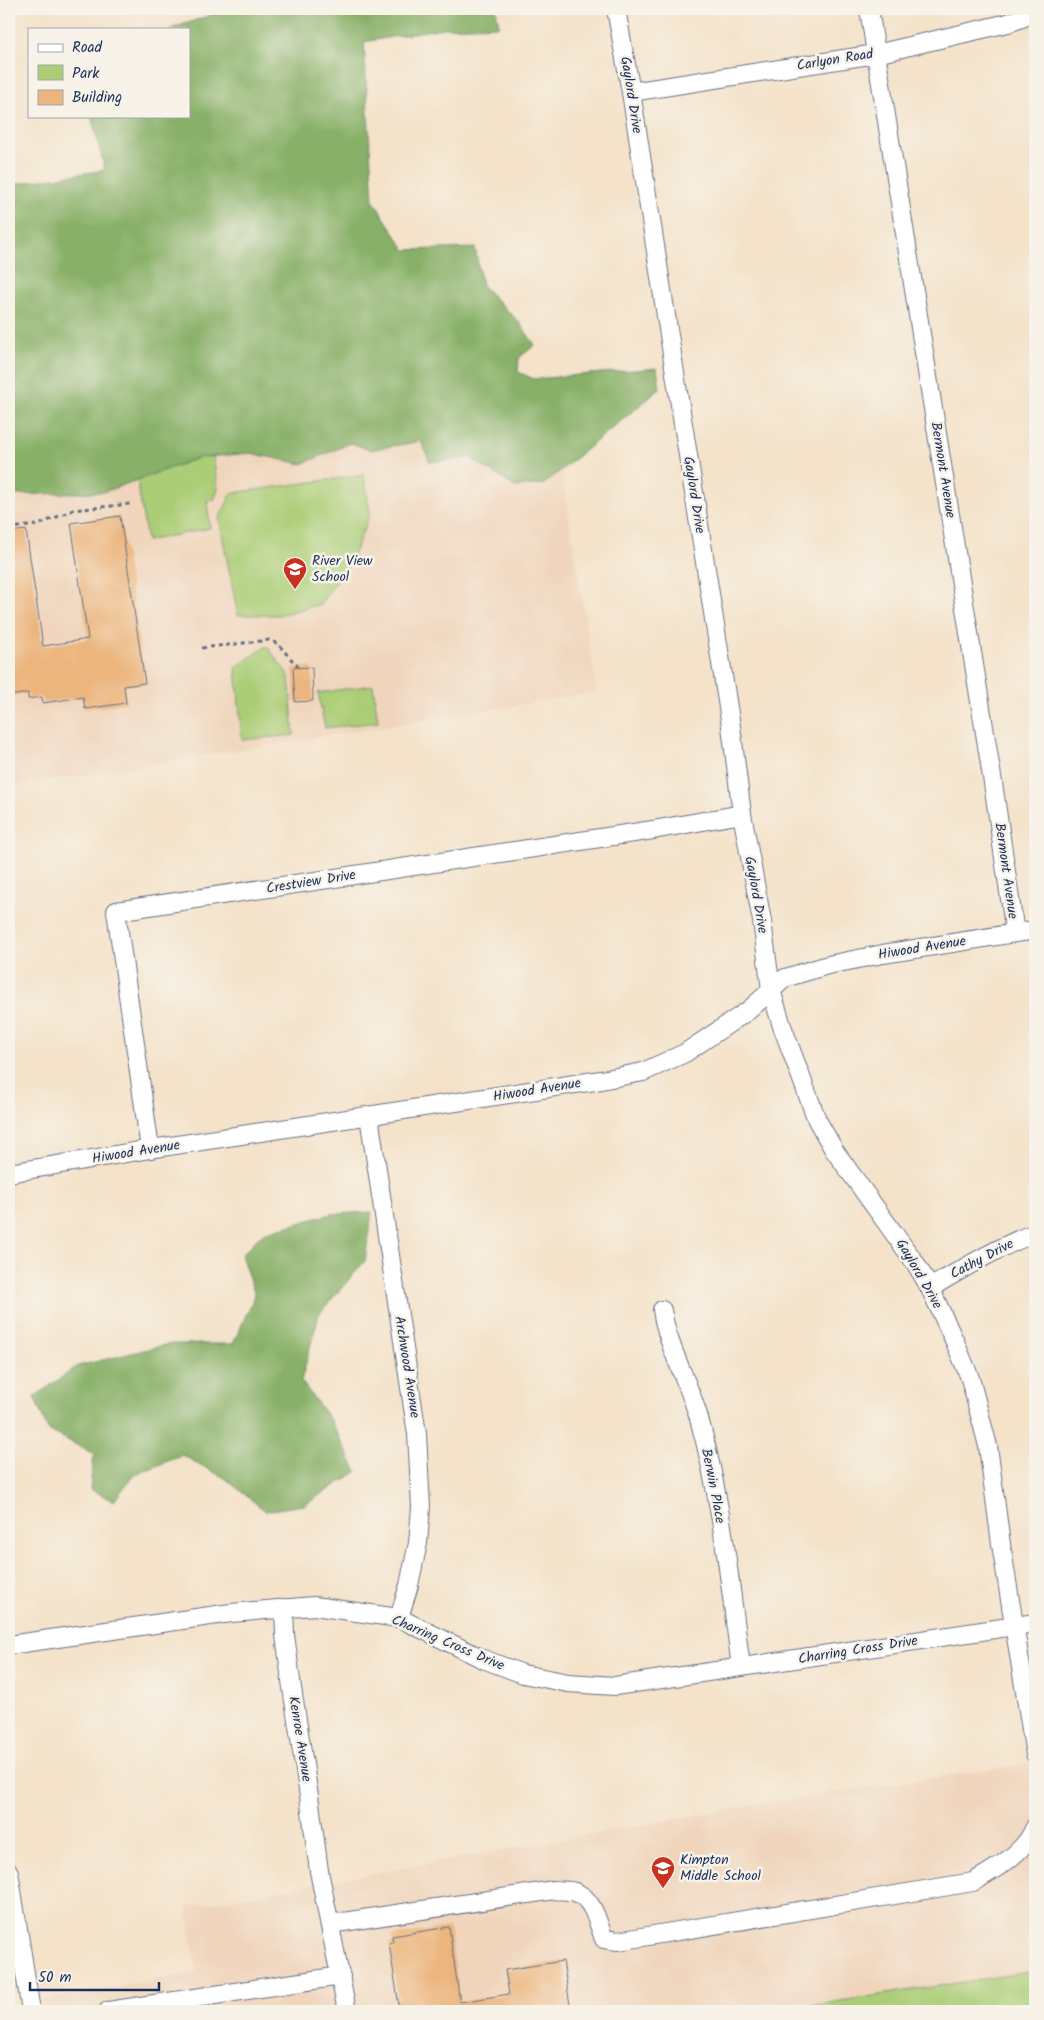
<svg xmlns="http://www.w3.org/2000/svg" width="1044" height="2020" viewBox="0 0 1044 2020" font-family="Kalam,sans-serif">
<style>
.built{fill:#f0d5bc}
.green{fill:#abcd76;stroke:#637e6a}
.forest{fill:#88b067;stroke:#527062}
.building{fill:#ecb57e}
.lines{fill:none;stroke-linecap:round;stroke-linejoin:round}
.minor-casing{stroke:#676e83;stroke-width:20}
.path{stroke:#676e83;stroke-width:3;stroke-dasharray:4 4;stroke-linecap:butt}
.minor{stroke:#fff;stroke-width:18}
.labels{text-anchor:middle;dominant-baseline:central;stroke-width:5;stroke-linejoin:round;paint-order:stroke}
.street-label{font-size:14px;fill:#1b2f5e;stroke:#f7f3e8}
.poi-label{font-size:14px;fill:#1b2f5e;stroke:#f7f3e8;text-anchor:start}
</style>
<rect width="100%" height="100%" fill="#f7f3e8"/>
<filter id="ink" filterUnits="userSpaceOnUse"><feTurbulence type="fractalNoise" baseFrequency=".02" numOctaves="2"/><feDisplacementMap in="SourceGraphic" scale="10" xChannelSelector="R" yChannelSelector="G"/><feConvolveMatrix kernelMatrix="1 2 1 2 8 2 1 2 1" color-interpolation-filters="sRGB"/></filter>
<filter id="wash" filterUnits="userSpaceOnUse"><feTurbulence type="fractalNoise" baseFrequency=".0096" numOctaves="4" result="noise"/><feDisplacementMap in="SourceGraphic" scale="20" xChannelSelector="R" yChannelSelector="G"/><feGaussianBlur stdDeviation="1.12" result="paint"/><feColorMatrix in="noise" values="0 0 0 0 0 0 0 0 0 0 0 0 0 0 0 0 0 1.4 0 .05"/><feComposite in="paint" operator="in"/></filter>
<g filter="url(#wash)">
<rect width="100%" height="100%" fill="#f4e2c9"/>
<!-- built -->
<g class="built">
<polygon points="550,400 597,692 9,787 9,489"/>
<polygon points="1035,1763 1035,2011 43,2011 42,2001 197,1972 187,1907 764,1803"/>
</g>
<!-- green -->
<g class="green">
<polygon points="213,456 218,489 214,500 207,501 210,528 147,541 137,480 198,458"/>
<polygon points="364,475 370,514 350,563 320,604 279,615 238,615 219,519 232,493"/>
<polygon points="267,646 289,676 294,735 242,740 236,667"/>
<polygon points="373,685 378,722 325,728 318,693"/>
<polygon points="1035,1971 1035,2011 776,2011"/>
</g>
<!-- forest -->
<g class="forest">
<polygon points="228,9 496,9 499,26 443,28 364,42 373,200 405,250 475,248 482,285 519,322 535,345 519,358 518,372 534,379 657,368 660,389 544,484 515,487 470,458 430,462 421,441 370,450 351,443 302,464 250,453 198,458 104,492 9,495 9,185 105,170 91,116 189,116 189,29 170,29"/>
<polygon points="372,1212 365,1261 319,1314 301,1381 331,1421 357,1472 304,1505 265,1511 225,1478 182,1455 133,1476 114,1501 90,1489 94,1454 48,1430 34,1397 78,1366 169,1344 233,1344 255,1295 241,1255 263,1233 331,1214"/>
</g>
<g id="blocks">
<!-- building -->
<g class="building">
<polygon points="120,516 145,683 124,686 126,703 85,709 83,697 43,703 42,697 28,699 28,693 9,696 9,532 26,530 43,646 88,639 71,523"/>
<polygon points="312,667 313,701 295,702 293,668"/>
<polygon points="449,1927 460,2002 509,1994 505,1970 563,1961 571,2011 403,2011 402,2005 399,2006 392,1962 389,1943 393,1942 392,1936"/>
</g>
</g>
</g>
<g filter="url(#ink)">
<use href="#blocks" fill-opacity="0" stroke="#676e83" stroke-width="1"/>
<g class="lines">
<!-- minor casing -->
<g class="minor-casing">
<g id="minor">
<polyline points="616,9 631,92 677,386 731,726 742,814 762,921 771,990 782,1026 817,1120 834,1150 916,1264 930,1288 955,1342 970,1378 988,1446 1001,1544 1035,1754"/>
<polyline points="869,9 993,783 1015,933"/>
<polyline points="631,92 876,54 1008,23 1035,13"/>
<polyline points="369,1116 417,1434 421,1507 418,1543 409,1585 399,1618"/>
<polyline points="150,1149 116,911 653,830 742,814"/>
<polyline points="9,1173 150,1149 601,1080 643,1072 685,1053 749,1010 785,978 828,965 883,954 1035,930"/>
<path d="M930,1288C964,1268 998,1247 1035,1233"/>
<path d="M662,1310C668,1349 690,1384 700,1422C722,1502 730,1585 741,1667"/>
<polyline points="284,1608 285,1635 292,1688 309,1796 319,1871 347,2011"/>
<polyline points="9,1645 231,1613 314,1606 399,1618 483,1659 523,1674 568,1683 615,1686 1035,1623"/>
<polyline points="9,1872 31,2011"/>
<path d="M330,1924L554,1890C560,1891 569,1890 575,1892C593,1898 598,1923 604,1939L618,1941L973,1882C995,1869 1025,1853 1035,1827"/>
<polyline points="108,2011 341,1976"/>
</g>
</g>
<!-- path -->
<g class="path">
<polyline points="9,528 38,525 73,510 130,504"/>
<polyline points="202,648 269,640 277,643 299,668"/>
</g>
<!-- minor -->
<use href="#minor" class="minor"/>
</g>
</g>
<!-- icons -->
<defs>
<g id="school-pin" transform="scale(1.25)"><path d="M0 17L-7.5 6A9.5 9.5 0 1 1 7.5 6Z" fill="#c8321e" stroke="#f7f3e8"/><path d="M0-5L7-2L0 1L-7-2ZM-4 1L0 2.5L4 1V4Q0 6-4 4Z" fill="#fff"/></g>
</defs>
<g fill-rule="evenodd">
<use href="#school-pin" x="295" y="569"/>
<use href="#school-pin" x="663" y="1868"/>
</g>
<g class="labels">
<!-- street labels -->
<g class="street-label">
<text transform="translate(835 60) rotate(-9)">Carlyon Road</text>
<text transform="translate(631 95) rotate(81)">Gaylord Drive</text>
<text transform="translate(943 470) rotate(81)">Bermont Avenue</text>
<text transform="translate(694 495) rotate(81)">Gaylord Drive</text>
<text transform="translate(1006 871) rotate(82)">Bermont Avenue</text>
<text transform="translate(311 882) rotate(-9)">Crestview Drive</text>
<text transform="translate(756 895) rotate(80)">Gaylord Drive</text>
<text transform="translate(922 948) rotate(-9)">Hiwood Avenue</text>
<text transform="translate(537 1090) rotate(-9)">Hiwood Avenue</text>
<text transform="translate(136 1152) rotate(-9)">Hiwood Avenue</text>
<text transform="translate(982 1259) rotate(-28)">Cathy Drive</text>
<text transform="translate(919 1274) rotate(60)">Gaylord Drive</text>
<text transform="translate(407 1367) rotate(81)">Archwood Avenue</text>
<text transform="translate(713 1486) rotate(79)">Berwin Place</text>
<text transform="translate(448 1643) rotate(23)">Charring Cross Drive</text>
<text transform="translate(858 1650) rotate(-9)">Charring Cross Drive</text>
<text transform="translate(300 1739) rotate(81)">Kenroe Avenue</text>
</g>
<!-- poi labels -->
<g class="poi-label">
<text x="312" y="561">River View<tspan x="312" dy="16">School</tspan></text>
<text x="680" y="1860">Kimpton<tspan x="680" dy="16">Middle School</tspan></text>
</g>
</g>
<!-- margin -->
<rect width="1044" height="2020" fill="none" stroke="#f7f3e8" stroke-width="30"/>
<!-- legend -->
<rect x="28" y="28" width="162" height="90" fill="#f7f3e8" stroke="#9fa5b1"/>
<rect x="38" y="44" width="25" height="8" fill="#ffffff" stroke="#9fa5b1"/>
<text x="72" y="52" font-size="15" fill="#1b2f5e">Road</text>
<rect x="38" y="65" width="25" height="15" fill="#abcd76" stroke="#9fa5b1"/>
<text x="72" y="78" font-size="15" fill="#1b2f5e">Park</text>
<rect x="38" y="90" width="25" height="15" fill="#ecb57e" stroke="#9fa5b1"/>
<text x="72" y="102" font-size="15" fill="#1b2f5e">Building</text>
<!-- scale -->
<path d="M30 1982v8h129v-8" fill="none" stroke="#1b2f5e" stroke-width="2.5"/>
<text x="38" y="1982" font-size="15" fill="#1b2f5e" stroke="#f7f3e8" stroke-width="4" paint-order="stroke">50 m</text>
</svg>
